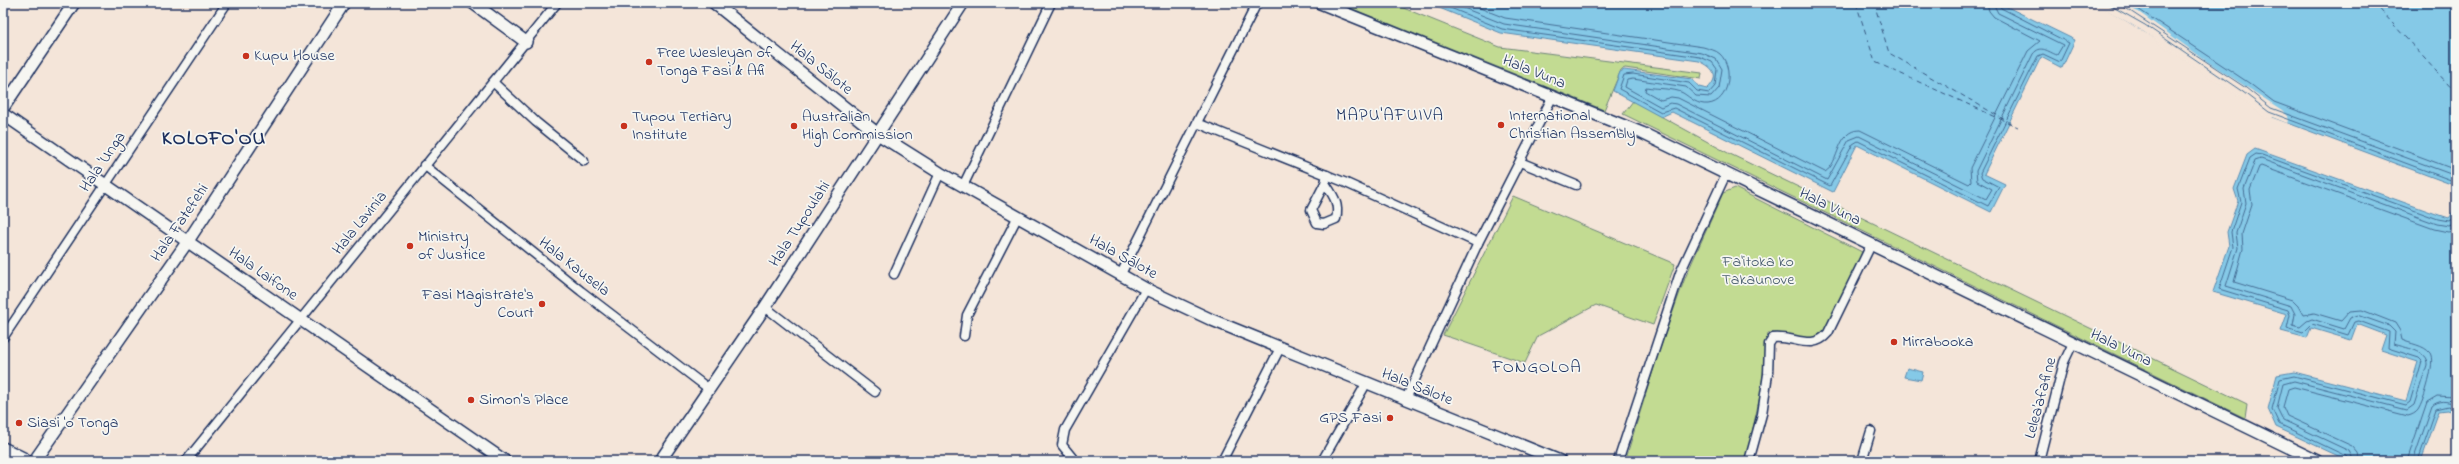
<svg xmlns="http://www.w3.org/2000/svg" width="2459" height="464" viewBox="0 0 2459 464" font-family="'Indie Flower',sans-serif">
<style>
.green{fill:#c2db92;stroke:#6e8578}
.water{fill:#85c9e7;stroke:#5b8bb0}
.pier{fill:#f4e5d9}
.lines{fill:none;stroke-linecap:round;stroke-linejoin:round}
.shore{stroke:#456d95;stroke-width:1}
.ferry{stroke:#365680;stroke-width:1;stroke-dasharray:5 4;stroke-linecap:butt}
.street-casing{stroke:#1b2f5e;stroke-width:11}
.secondary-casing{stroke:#1b2f5e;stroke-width:14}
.street{stroke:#f6f6f2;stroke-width:8}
.secondary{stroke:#f6f6f2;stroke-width:11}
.poi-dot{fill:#c8321e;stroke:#f6f6f2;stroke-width:1.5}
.labels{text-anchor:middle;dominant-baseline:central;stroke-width:3.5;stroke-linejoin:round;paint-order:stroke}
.poi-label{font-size:16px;fill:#1b2f5e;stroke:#f6f6f2;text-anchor:start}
.street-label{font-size:16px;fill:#1b2f5e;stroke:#f6f6f2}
.park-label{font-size:16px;fill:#455a6b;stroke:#f6f6f2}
.neighbourhood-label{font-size:17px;letter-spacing:1px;fill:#1b2f5e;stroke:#f6f6f2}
.district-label{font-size:20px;font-weight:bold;letter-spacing:1px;fill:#1b2f5e;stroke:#f6f6f2}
</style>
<rect width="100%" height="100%" fill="#f4e5d9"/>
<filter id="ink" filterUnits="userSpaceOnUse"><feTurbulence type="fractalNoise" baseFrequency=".025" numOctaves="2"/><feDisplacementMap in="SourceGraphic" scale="8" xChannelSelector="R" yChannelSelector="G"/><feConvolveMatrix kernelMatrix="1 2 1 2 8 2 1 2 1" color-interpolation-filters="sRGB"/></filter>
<g filter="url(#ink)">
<!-- green -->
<g class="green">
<polygon points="1338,3 1391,3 1500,47 1702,73 1701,79 1625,68 1621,70 1604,110"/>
<polygon points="1633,101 1728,153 2247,404 2245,418 1623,114"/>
<path d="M1735,188L1864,253L1823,336C1805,343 1786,331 1768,333L1761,391L1746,461H1625L1659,351L1685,278L1723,193Z"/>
<polygon points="1513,196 1675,264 1653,325 1596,305 1538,336 1525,363 1443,335"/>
</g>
<!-- water -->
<g class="water">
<path d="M1427,3H1999L2075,40L2062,68L2041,57L1984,174L2005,184L1991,212L1857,145L1833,192L1672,112L1661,117L1613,91L1620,72L1624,70L1692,79L1699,87L1707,89C1721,76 1713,67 1699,61L1501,33Z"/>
<polygon points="2097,3 2456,3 2456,186 2272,117 2166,45"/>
<polygon points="2255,149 2439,215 2448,218 2456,208 2456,416 2448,410 2439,411 2421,461 2349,461 2276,427 2268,409 2277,375 2294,372 2406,401 2418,362 2381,350 2386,335 2357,324 2351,340 2311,328 2307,338 2281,331 2287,314 2213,292 2229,246 2227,232 2238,201 2234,189 2247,155"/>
<polygon points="1907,368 1923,372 1921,380 1904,377"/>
</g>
<!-- pier -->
<polygon class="pier" points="2095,3 2121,3 2140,13 2208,62 2282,110 2288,116 2289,121 2287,123 2272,117 2266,118 2240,97 2141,30"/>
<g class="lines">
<!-- shore -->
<g class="shore">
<polyline points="1438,3 1502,29 1700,57 1712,62 1717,69 1715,86 1709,93 1697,91 1689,83 1633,74 1624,75 1619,89 1661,112 1674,108 1830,186 1853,144 1858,141 1988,206 1999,187 1982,178 1980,173 2038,56 2043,54 2060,62 2069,43 2001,8 1998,3"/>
<path d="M1451,3L1504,24L1702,53L1716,59L1722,69L1719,88L1711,97L1696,96L1686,87L1633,79L1627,80L1625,87L1661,107L1670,103L1676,104L1827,180L1849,140L1859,136L1986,199L1992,189L1977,181L1976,171L2033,54C2041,44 2048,52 2057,55L2063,45L1998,13L1993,3"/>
<path d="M1467,3L1505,18L1703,47C1709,49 1716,50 1720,54C1734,67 1730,102 1708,104C1697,105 1691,98 1683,93C1674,88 1656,89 1646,87L1645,91L1661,100L1671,97L1678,98L1825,172C1840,163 1836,130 1860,130L1969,184L1971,182L1970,168L2028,51L2040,41L1994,17L1989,11L1987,3"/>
<polyline points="2106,3 2145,25 2243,92 2269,112 2456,182"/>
<polyline points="2118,3 2246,88 2271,108 2456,176"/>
<polyline points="2129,3 2249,83 2274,102 2456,170"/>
<polyline points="2349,461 2346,456 2279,424 2272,409 2280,379 2294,376 2406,405 2410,402 2422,361 2419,358 2388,348 2389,332 2359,321 2354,322 2348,335 2312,324 2303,333 2287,328 2290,315 2288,310 2219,289 2233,247 2231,232 2241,202 2238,189 2250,158 2256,154 2262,155 2438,219 2449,221 2456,216"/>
<path d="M2354,461L2349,451L2283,420L2277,408L2283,384L2294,381L2407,410L2414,405L2427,365C2428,350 2405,348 2394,344L2395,332L2389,326L2358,315L2350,318L2344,329L2312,319L2307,321L2300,327L2293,325L2295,314L2291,306L2226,286L2238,248L2236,233L2246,203L2244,189L2255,161L2261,159L2437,224L2449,226L2456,223"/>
<path d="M2360,461L2358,453L2352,446L2287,416L2283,407L2288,389L2294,387L2408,416C2412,415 2416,413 2418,410C2424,401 2436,362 2430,353C2424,345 2410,344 2402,340L2400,331L2395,323L2362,310L2350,311L2341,321L2314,313L2303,315L2298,306L2292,300L2234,282L2243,249L2242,234L2252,204L2250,190L2259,167L2261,166L2434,229L2448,232L2456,230"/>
<polyline points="2407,461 2427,402 2437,396 2456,397"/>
<path d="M2413,461L2432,406C2438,400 2449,400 2456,405"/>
<polyline points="2418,461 2436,409 2449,406 2456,411"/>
</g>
<!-- ferry -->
<g class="ferry">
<polyline points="1856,3 1875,62 2018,127"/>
<polyline points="1874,3 1889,53 2012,124"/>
<polyline points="2374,3 2456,93"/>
</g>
<!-- street casing -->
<g class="street-casing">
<g id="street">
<polyline points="493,82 536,122 584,161"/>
<polyline points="1197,123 1344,182 1478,243"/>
<polyline points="1520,162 1576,185"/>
<polyline points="424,165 581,291 709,389"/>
<path d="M1325,183C1333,195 1340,204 1336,219L1324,224L1317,223L1311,210L1325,183L1327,175"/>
<polyline points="963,186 1051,3"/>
<polyline points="894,274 940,173"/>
<polyline points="1121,274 1257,3"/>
<polyline points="765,307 875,392"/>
<polyline points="964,336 967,315 1018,216"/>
<polyline points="3,338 227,3"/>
<polyline points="1406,399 1478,243 1553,96"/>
<polyline points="186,461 557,3"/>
<polyline points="1075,461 1062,445 1065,430 1146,289"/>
<polyline points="1222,461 1280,348"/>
<polyline points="1322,461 1366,384"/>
<polyline points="1618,461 1680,273 1726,174"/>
<path d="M1749,461L1762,414L1768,374L1769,344L1773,338C1793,335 1812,352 1828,333L1871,245"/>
<polyline points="1862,461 1871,431"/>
<polyline points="2039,461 2064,362 2073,343"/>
</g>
</g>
<!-- secondary casing -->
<g class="secondary-casing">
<g id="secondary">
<polyline points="473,3 526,42"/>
<polyline points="714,3 878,134 940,173 1146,289 1212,320 1560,461"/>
<polyline points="1320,3 1642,133 2317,461"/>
<polyline points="3,108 74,3"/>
<polyline points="3,114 505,461"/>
<polyline points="3,448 25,459"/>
<polyline points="37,457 188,241 344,3"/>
<polyline points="660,461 765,307 963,3"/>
</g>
</g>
<!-- street -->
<use href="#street" class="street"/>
<!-- secondary -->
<use href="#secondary" class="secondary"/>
</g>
</g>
<!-- markers -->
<g class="poi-dot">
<circle cx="246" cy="56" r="4"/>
<circle cx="649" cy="62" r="4"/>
<circle cx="1501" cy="125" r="4"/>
<circle cx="624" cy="126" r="4"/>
<circle cx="794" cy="126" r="4"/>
<circle cx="410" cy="246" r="4"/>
<circle cx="542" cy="304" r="4"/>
<circle cx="1894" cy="342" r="4"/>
<circle cx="471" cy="400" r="4"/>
<circle cx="1390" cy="418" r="4"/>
<circle cx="19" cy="423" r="4"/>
</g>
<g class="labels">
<!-- poi labels -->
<g class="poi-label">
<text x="657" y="53">Free Wesleyan of<tspan x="657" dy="18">Tonga Fasi &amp; Afi</tspan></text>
<text x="254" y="56">Kupu House</text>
<text x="1509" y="116">International<tspan x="1509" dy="18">Christian Assembly</tspan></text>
<text x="632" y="117">Tupou Tertiary<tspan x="632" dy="18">Institute</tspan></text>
<text x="802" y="117">Australian<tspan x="802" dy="18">High Commission</tspan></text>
<text x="418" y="237">Ministry<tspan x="418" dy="18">of Justice</tspan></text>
<text x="534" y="295" text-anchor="end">Fasi Magistrate's<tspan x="534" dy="18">Court</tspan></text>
<text x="1902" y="342">Mirrabooka</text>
<text x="479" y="400">Simon's Place</text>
<text x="1382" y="418" text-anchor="end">GPS Fasi</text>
<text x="27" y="423">Siasi 'o Tonga</text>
</g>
<!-- street labels -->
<g class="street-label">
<text transform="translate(821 68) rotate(39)">Hala Sālote</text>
<text transform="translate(1534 72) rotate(22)">Hala Vuna</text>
<text transform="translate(103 162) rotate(-56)">Hala 'Unga</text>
<text transform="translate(1830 207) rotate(26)">Hala Vuna</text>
<text transform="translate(180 223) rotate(-56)">Hala Fatefehi</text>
<text transform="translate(360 223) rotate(-51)">Hala Lavinia</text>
<text transform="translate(800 224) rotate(-57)">Hala Tupoulahi</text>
<text transform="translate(1123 257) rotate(29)">Hala Sālote</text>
<text transform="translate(574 267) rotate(38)">Hala Kausela</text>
<text transform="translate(263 274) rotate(35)">Hala Laifone</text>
<text transform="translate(2121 348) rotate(26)">Hala Vuna</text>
<text transform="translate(1417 387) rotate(22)">Hala Sālote</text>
<text transform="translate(2041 398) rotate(-75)">Lelea’afafine</text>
</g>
<!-- park labels -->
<g class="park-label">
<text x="1758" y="262">Fa'itoka ko<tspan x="1758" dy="18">Takaunove</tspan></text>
</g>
<!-- neighbourhood labels -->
<g class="neighbourhood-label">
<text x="1390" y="115">MAPU'AFUIVA</text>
<text x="1537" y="367">FONGOLOA</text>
</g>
<!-- district labels -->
<g class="district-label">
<text x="214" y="139">KOLOFO'OU</text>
</g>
</g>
<!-- margin -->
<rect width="2459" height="464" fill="none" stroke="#f6f6f2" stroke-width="16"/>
<rect x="8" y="8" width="2443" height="448" fill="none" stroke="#1b2f5e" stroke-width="1.5" filter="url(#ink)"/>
</svg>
